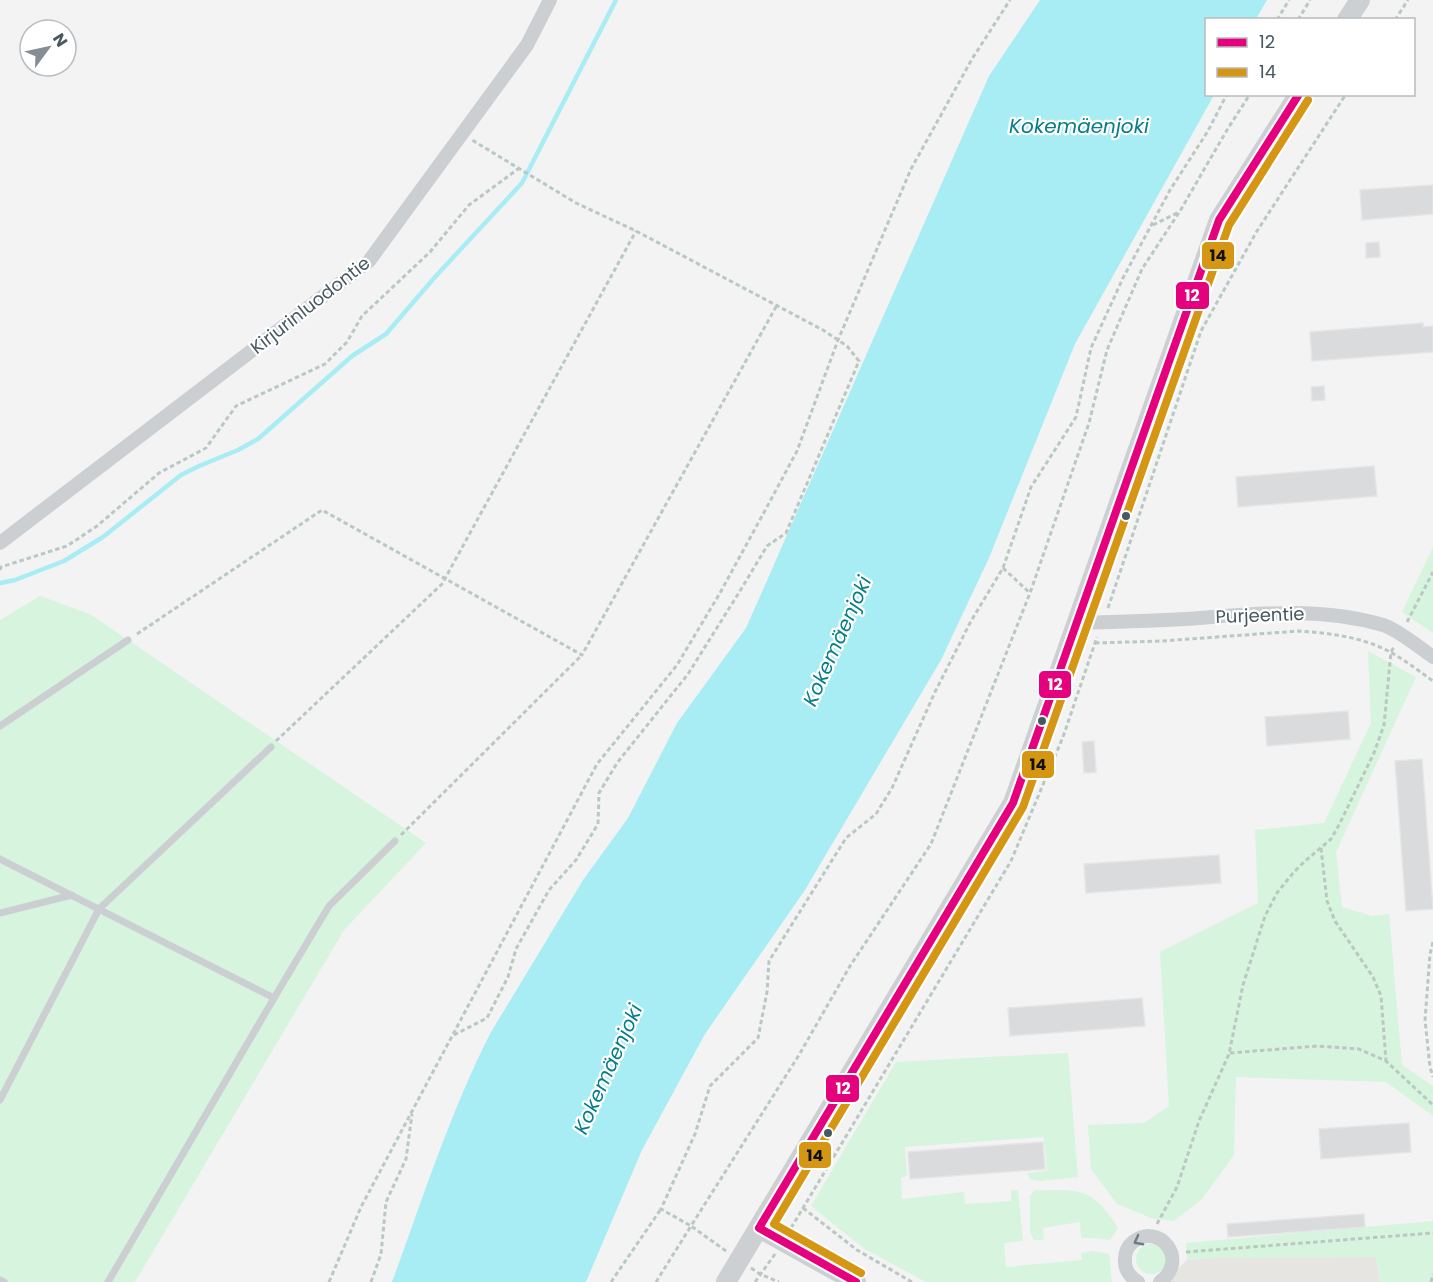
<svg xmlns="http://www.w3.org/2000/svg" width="1433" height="1282" viewBox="0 0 1433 1282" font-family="Poppins,sans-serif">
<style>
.commercial{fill:#e7e5e1}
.green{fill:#d6f4de}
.water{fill:#a9edf4}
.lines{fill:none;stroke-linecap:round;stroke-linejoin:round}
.stream{stroke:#a9edf4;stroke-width:4.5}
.building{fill:#d9dbdc;stroke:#e5e5e6;stroke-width:1.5}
.path{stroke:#bac8c2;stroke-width:3;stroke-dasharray:4.5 3;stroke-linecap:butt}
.lane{stroke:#cccfd2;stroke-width:7}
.street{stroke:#cccfd2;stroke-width:14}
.secondary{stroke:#cdd0d3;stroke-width:20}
.bus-1-casing{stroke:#fff;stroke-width:12}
.bus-2-casing{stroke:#fff;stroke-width:12}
.bus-1{stroke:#e5007d;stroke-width:8}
.bus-2{stroke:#d49613;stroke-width:8}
.oneway{stroke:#707c83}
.bus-dot{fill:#485861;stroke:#fff;stroke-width:2}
.labels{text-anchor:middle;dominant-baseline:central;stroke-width:4.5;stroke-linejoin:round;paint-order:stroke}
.street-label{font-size:18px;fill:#485861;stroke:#fff}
.water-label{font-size:20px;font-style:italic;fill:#067d89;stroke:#fff}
.line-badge{stroke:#fff;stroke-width:2}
.badge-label{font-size:16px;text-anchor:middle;font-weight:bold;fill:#fff}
.pale-badge-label{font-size:16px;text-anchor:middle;font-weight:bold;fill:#111}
</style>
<rect width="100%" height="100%" fill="#f3f3f3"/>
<!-- commercial -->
<polygon class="commercial" points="1376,1257 1380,1282 1164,1282 1187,1260 1214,1258"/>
<!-- green -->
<g class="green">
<polygon points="1433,547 1433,633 1402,612"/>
<polygon points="40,596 90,614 426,843 344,930 135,1282 0,1282 0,620"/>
<polygon points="1368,651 1416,677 1336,852 1342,907 1372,916 1389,914 1402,1065 1433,1086 1433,1116 1386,1082 1236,1077 1234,1155 1202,1199 1174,1221 1151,1218 1117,1204 1091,1169 1088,1125 1144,1123 1169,1106 1160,952 1258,903 1255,830 1324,823 1371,723"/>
<polygon points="1068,1053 1078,1177 1040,1181 1030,1179 1027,1173 1047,1171 1044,1137 905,1147 907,1176 901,1178 902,1199 964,1192 965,1204 1011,1201 1011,1190 1018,1190 1023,1241 1004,1243 1006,1267 1082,1260 1081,1253 1092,1251 1109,1254 1112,1282 926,1282 863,1248 811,1206 896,1062"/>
<path d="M1035,1190C1048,1191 1061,1189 1074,1191C1094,1193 1108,1212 1118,1228L1110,1240L1093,1238H1081L1080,1222L1043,1228L1044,1240H1034L1030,1232V1196Z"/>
<polygon points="1433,1221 1433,1282 1380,1282 1376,1257 1214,1258 1187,1260 1186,1243"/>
<circle cx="1151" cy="1259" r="15"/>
</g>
<!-- water -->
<path class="water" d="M1040,0H1267L1256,19L1206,20V94L1214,95L1075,344L989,558L941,660L805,890L705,1034L642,1150L586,1282H392C423,1198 450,1112 491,1032L583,880L628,818L677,723L746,628L989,76Z"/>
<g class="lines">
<!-- stream -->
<polyline class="stream" points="0,583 15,580 64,561 103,537 181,475 199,466 238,450 258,439 352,356 386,334 435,277 522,183 616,0"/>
</g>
<!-- building -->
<g class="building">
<polygon points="1433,185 1433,214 1362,220 1360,190"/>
<polygon points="1379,242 1380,257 1366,258 1366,243"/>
<polygon points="1423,323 1423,327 1433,326 1433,352 1312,361 1310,332"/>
<polygon points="1324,386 1325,400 1312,401 1311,387"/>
<polygon points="1374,466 1377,496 1238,507 1236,477"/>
<polygon points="1348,711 1350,739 1267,746 1265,717"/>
<polygon points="1094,741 1096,772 1084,773 1082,742"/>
<polygon points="1422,759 1433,909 1406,911 1395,761"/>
<polygon points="1219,855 1221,883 1086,893 1084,864"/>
<polygon points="1142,998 1145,1026 1010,1036 1008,1008"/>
<polygon points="1409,1123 1411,1152 1321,1159 1319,1129"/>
<polygon points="1043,1142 1045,1169 910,1179 908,1152"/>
<polygon points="1364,1214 1365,1227 1228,1237 1227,1224"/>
</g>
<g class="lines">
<!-- path -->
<g class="path">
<polyline points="1277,20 1289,0"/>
<polyline points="1298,20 1310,0"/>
<polyline points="1395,20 1408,0"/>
<polyline points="1153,225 1179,212"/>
<polyline points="1003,568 1030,593"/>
<polyline points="0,570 1,567 67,546 97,526 159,473 206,448 236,406 325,364 347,342 362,316 430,252 469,205 518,169"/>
<polyline points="1108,608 1201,331 1257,231 1346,94"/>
<polyline points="1407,622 1433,572"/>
<polyline points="137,634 322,510 582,655 777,305"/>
<path d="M1095,643L1162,641L1299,631C1329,633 1363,637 1390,652C1405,660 1419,671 1433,681"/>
<polyline points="276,741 442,584 636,231"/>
<polyline points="401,835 582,655"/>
<polyline points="1321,848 1327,901 1335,921 1373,977 1381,996 1386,1061"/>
<polyline points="1433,942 1430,954 1425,1020 1430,1067 1433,1077"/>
<polyline points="454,1035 487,1018 508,977 516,949 549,890 576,860 598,824 599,793 617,763 688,674 740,591 767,546 786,533 859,361 847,346 823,330 636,231 576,203 472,140"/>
<polyline points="1230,1053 1317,1046 1359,1049 1386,1061 1433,1105"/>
<polyline points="803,1208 857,1250 912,1282"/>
<polyline points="1157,1224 1177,1187 1199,1121 1229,1054 1243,985 1265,916 1277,893 1293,873 1304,862 1331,839 1339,825 1374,753 1384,725 1391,652 1394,647"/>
<polyline points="791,1228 1011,861 1063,737 1097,637"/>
<polyline points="726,1251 691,1226 799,1055 850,966 931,844 1030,593 1089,423 1107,350 1142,269 1180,211 1227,130 1250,94"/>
<polyline points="1186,1252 1433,1233"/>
<polyline points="751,1268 760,1274 779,1282"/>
<polyline points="329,1282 361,1207 597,764 677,665 720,593 768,505 797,451 838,340 911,169 972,59 1010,0"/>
<polyline points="371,1282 381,1254 386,1202 406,1159 412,1114"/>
<polyline points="611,1282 661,1209"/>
<polyline points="656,1282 691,1226 661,1209 695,1134 710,1086 758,1038 767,992 769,961 846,838 876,814 892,788 935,692 971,621 1003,568 1031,487 1076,417 1091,348 1123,278 1170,190 1208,131 1227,94"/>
<polyline points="755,1282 775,1254"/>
<polyline points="1431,1282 1433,1274"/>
</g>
<!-- lane -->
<g class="lane">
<polyline points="0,726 128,640"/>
<polyline points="0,859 274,998 108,1282"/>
<polyline points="0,913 72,895"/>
<polyline points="274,998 329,906 395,841"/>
<polyline points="0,1100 99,909 271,747"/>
<polyline points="0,1280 4,1282"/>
</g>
<!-- street -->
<g class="street">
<polyline points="0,543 369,261 527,45 550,0"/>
<path d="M1076,623C1113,622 1150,621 1186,619C1252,614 1318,606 1383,625C1397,629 1420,648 1433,657"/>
<path d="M1138,1282C1130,1277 1124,1269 1125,1259C1125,1252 1128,1246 1133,1242C1159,1221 1190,1260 1160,1282"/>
</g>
<!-- secondary -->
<g class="secondary">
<polyline points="1347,20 1360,0"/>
<polyline points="759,1228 856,1282"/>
<polyline points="726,1282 1013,803 1219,220 1299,94"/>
</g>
<!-- bus-1 casing -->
<g class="bus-1-casing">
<polyline id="bus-1" points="856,1282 759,1228 1013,803 1219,220 1299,94"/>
</g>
<!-- bus-2 casing -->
<g class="bus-2-casing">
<polyline id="bus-2" points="861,1273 774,1224 1023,807 1229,225 1308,100"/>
</g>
<!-- bus-1 -->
<use href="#bus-1" class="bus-1"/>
<!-- bus-2 -->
<use href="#bus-2" class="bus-2"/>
</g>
<!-- one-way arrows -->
<defs><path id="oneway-chevron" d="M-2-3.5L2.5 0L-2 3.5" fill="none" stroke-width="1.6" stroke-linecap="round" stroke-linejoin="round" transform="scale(1.5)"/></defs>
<use class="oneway" href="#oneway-chevron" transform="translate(1138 1241) rotate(152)"/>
<!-- markers -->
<g class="bus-dot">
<circle cx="1126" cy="516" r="5"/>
<circle cx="1042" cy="721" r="5"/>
<circle cx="828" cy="1133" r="5"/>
</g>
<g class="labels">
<!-- street labels -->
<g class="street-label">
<text transform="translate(310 305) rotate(-38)">Kirjurinluodontie</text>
<text transform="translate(1260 615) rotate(-2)">Purjeentie</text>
</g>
<!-- water labels -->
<g class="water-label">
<text x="1079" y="126">Kokemäenjoki</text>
<text transform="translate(837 641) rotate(-66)">Kokemäenjoki</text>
<text transform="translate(608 1069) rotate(-66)">Kokemäenjoki</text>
</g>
</g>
<g class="line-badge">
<rect x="1201" y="241" width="34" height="29" rx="6" fill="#d49613"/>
<rect x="1175" y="281" width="35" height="29" rx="6" fill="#e5007d"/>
<rect x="1038" y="670" width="34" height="29" rx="6" fill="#e5007d"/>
<rect x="1021" y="750" width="34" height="29" rx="6" fill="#d49613"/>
<rect x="825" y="1074" width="35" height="29" rx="6" fill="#e5007d"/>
<rect x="798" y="1141" width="34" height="28" rx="6" fill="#d49613"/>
</g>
<g class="badge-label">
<text x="1192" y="301">12</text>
<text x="1055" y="690">12</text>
<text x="843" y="1094">12</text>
</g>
<g class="pale-badge-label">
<text x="1218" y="261">14</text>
<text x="1038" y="770">14</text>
<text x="815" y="1161">14</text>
</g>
<!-- legend -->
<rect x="1205" y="18" width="210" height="78" fill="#ffffff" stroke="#b6bcc0" stroke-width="1.5"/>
<rect x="1217" y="38" width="30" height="9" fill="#e5007d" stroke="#b6bcc0" stroke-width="1.5"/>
<text x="1259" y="48" font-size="18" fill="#485861">12</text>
<rect x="1217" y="68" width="30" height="9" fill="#d49613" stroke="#b6bcc0" stroke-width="1.5"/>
<text x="1259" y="78" font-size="18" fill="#485861">14</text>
<!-- north arrow -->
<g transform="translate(48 48) rotate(57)"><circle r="28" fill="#ffffff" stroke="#b6bcc0" stroke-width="1.5"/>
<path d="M0-4.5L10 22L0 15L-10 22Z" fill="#848e94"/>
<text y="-9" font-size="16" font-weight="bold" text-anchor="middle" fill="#485861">N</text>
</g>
</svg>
